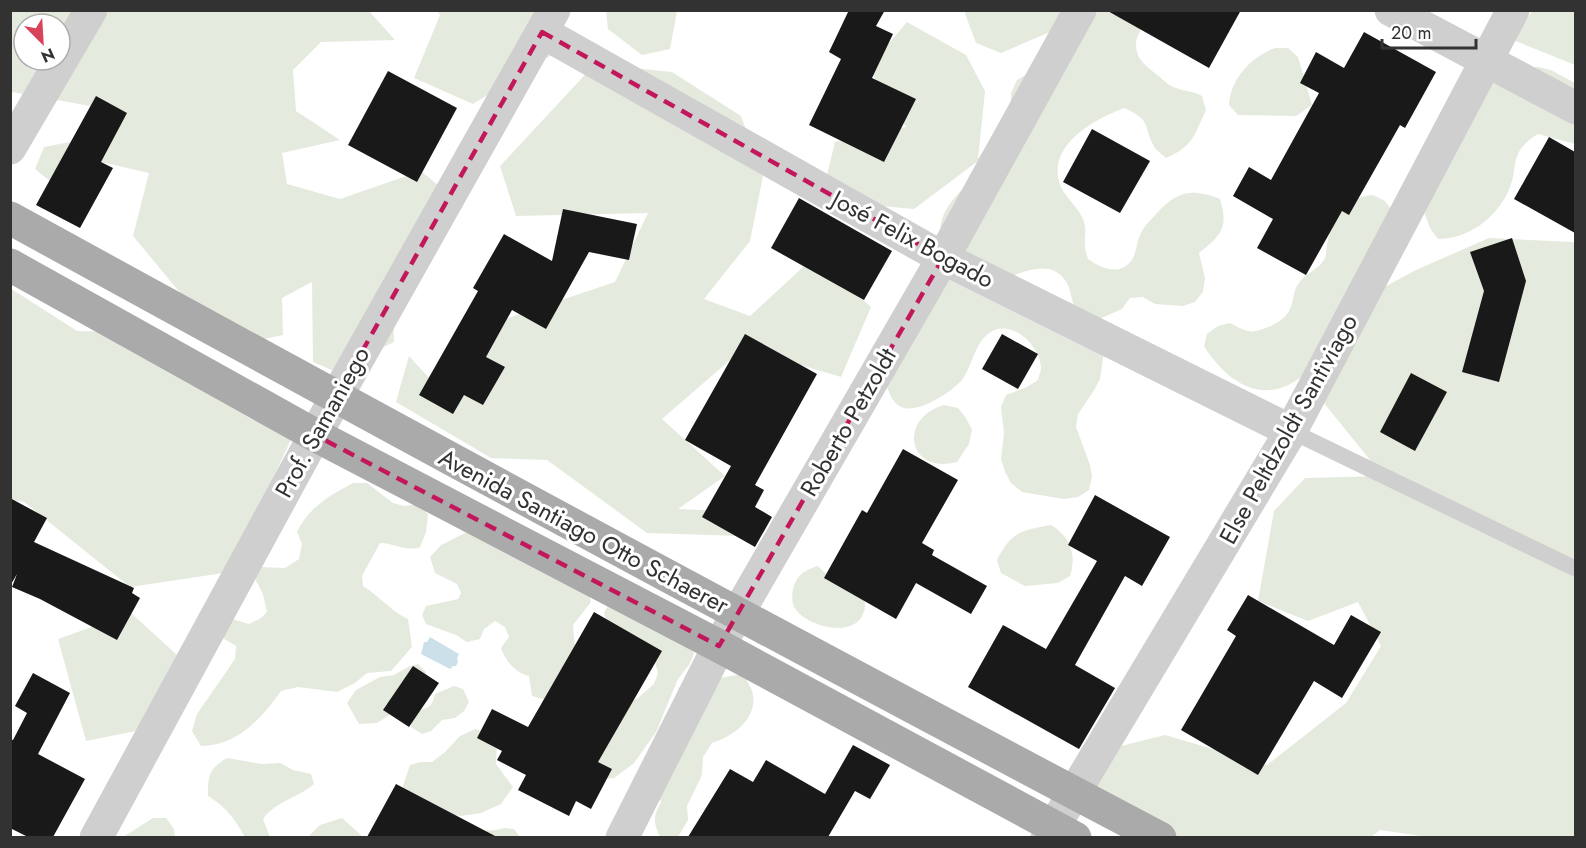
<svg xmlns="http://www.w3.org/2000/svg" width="1586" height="848" viewBox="0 0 1586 848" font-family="Jost,sans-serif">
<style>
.green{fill:#e5eade;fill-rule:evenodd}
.water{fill:#cce0e9}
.building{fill:#191919}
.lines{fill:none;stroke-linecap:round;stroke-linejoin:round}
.service{stroke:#cfcfcf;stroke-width:16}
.minor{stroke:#cfcfcf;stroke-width:33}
.primary{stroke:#aaa;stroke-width:33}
.marked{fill:none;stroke:#c2185b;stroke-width:4.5;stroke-dasharray:12 8;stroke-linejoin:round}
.labels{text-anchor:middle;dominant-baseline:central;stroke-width:6;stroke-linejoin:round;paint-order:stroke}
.street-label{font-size:24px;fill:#323232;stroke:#fff}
</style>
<rect width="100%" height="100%" fill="#fff"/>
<!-- green -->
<g class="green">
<path d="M10,11H369L395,40L321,42L293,70L296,111L340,140L282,153L287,184L340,199L421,171L463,206L393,303L394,342L334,371L313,362L312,282L282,298L283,335L225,347L133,236L149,173L101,162L55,185L35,169L44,147L111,134L118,111L12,92L10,88ZM24,24H60V60H24Z"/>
<polygon points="438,11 562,11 558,51 473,104 414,78 440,15"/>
<polygon points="606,11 677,11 670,49 642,55 608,29"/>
<polygon points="964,11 1066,11 1057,29 1001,53 976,43"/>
<path d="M1094,11H1145C1148,24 1135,33 1136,46C1137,61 1147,66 1157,75C1164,80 1167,85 1176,88C1186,92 1191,90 1202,96L1206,110C1194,135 1194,146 1166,158C1163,155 1158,152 1155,148C1142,127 1154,121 1124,108C1094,119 1044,147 1061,187C1067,199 1080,209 1084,222C1087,231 1084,237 1085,245C1085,250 1087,255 1088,259C1102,269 1122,277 1133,258C1137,250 1137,239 1142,231C1146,224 1152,219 1157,213C1177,191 1192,188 1220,199C1229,228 1221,235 1199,253L1205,278L1203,292L1195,302L1183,306L1155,304L1143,297L1130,298L1122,309L1097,320L1074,306C1071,298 1070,286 1065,280C1050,259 1023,272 1004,279L940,237C939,206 959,195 977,174L978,161L914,209L858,204L827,175L835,142L906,127L868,68L907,22L966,55L985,91L978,159L1011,106V93L1017,80L1040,66Z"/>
<polygon points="1532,11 1575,11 1575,65 1513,40"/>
<path d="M1275,48H1288L1298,57L1312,105L1296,116L1238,115L1229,105C1230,79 1251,57 1275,48Z"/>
<polygon points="595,64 672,72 741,116 763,176 750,241 704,299 750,316 814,257 871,307 841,377 744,348 662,419 725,476 678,509 730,511 741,536 647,533 547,460 491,458 396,402 409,356 441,391 502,320 615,282 648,213 516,216 500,166"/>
<path d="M1539,67L1551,70L1575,83V144L1538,134C1507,153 1520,166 1508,192C1495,219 1468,239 1438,239L1430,228L1421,204L1450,98L1523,68Z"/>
<path d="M1373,195L1385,201L1394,213C1376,247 1359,281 1341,315C1334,329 1328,347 1318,360C1279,409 1234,394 1204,346L1207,334L1218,326L1230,323C1238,327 1247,333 1256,331C1267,329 1286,320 1290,309C1294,301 1293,290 1299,283C1306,272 1319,270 1325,258C1327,252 1326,246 1328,240C1333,215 1348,197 1373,195Z"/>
<polygon points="1489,238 1575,242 1575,837 1435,838 1380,830 1370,838 1141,837 1113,817 1095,782 1113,748 1165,735 1267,765 1346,703 1381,646 1358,602 1308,621 1258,601 1274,511 1305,478 1383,476 1315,392 1364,298 1416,270"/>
<path d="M918,271L974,286L1104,352L1100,379L1093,392L1078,414L1076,427L1090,465L1092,477L1089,490L1078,497L1064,499L1022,492L1011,483L1005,472L1001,459L1004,433L1001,407L1006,395L1027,387L1038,380C1039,376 1041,371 1041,367C1039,343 1010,318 989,333C974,344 972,368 961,381C950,393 920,412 904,408C894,405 890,396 887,387Z"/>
<polygon points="10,288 77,331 167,333 210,380 273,392 299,422 230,572 130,587 24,502 11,500"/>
<path d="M944,405L958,408L966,418L972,430L969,444L957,462C907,475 898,418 944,405Z"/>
<path d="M353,483H367L393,503L404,506L420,504L428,515L426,532L420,547C406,552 394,543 380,543L362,576L363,586C379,596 391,611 408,619L412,647L391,671L367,673L355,683L337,692L298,687L281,691C261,719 237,746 201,746L192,731L197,714L235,659L236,646L221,637L232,619L249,624L261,618L267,612L263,594L254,577L259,567L285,568L299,559L302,544L297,532C308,508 330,495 353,483Z"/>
<path d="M1051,525C1070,536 1077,555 1070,576L1058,583L1025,586L1001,573L997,560C1011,532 1022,530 1051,525Z"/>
<path d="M473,529L588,590L591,602L573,625L575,650L547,700L532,696L529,676C515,672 506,662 501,648L509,637L505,627L495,621L484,629L480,639L467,642L456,635L426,624L422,615L426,606L458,599L461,593L457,584L435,573L430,557L441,545Z"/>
<path d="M818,566C827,576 837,581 848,587C852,589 858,591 861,594C865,598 866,606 864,611C856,642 799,625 793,604C792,600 792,593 793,590C796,575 805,570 818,566Z"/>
<polygon points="609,604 690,642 694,654 689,665 678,679 656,732 634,763 614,778 600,779 541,713 619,707 638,698 654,684 658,673 654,659 607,625 604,613"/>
<polygon points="131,613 177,655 146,729 86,741 58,639"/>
<polygon points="418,664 425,671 428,681 391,714 377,723 359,724 347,703 356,690 380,677 394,675 408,667"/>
<path d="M743,674C746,680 750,685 752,691C760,717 733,737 712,743L703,757L702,775L687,806L688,820L678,837H660C653,821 653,818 661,802L657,792L682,705L678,689L688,677L719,678Z"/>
<path d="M454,686L463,689L469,702L464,711L455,718L442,720L431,731L422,734L411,727L412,718L417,710C429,709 432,706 435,694Z"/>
<path d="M475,729C500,737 497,739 496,764L513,787L501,804L481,813L461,816L447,814L402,789L410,765L420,762H432L445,752L460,736Z"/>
<path d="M227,758L262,764L280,763L293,770L311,774L314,784C298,798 276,801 263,819L270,837H245C234,818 227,808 208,796C208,774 209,769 227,758Z"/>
<polygon points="153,818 166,818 174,829 175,837 123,837"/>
<polygon points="342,818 361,835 361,837 308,837 320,825"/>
<path d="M504,828L514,829L520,837L467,838C478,827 490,833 504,828Z"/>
</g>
<!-- water -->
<polygon class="water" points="430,637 459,654 457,658 458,662 456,666 453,666 450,669 421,654 424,642 427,642"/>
<!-- building -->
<g class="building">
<polygon points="849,10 885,10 876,26 893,34 872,78 916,99 884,162 809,125 841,59 829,52"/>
<polygon points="1106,10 1241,10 1209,68"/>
<polygon points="1364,32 1436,72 1405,128 1400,125 1349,215 1342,211 1306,275 1257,248 1273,219 1233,196 1249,167 1271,180 1319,93 1300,83 1316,52 1344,68"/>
<polygon points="388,71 457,108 417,182 348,145"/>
<polygon points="96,96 127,113 101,162 113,168 80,228 36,205"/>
<polygon points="1092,129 1150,161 1120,213 1063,182"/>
<polygon points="1549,137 1575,152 1575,233 1514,199"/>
<polygon points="799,198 892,251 864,300 771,248"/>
<polygon points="563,209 637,224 629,260 589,252 546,329 512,310 486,357 505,367 483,405 464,395 453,414 419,395 478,291 473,288 504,234 552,261"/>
<polygon points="1512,238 1526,281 1499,382 1462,372 1484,291 1470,252"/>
<polygon points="745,334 817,374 755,485 764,490 755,507 772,517 755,547 702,517 731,466 685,440"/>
<polygon points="1002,334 1038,354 1018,389 982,369"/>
<polygon points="1411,373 1447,392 1415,451 1380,432"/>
<polygon points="903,449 958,480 922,543 934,550 932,555 987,586 971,614 916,583 896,619 824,578 862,510 867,513"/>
<polygon points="1095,495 1170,537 1142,586 1125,576 1075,665 1115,688 1079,749 968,687 1003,625 1046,649 1097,561 1068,545"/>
<polygon points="10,498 47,518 34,542 134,588 132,593 140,598 117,640 40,599 12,587 17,574 10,586"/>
<polygon points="1248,595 1334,645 1351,615 1381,632 1342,698 1314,681 1258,775 1181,730 1236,636 1227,630"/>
<polygon points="594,612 662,651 598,762 612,769 591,809 576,801 569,816 518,790 526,775 497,760 502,751 477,738 492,709 528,727"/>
<polygon points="413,666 439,683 409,727 383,710"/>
<polygon points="33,673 70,693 38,754 85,779 53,837 28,837 10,828 10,739 13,740 27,713 15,706"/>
<polygon points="853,745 890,765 870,799 855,791 828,837 688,837 730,769 753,782 766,760 825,794"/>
<polygon points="396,784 497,837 367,837"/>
</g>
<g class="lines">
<!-- service -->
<polyline class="service" points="1291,431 1574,568"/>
<!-- minor -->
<g class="minor">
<polyline points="1391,10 1576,108"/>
<polyline points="542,32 943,258 1291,431"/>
<polyline points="10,148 91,10"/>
<polyline points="96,838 315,435 554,10"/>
<polyline points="622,838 719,646 943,258 1080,10"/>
<polyline points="1047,838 1291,431 1513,10"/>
</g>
<!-- primary -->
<g class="primary">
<path d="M10,218C392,428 774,635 1160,838"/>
<polyline points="10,265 315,435 719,646 1075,838"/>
</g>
</g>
<!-- marked area -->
<path class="marked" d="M542,32L943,258L719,646L315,435Z"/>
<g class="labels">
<!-- street labels -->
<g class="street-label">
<text transform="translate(913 239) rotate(28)">José Felix Bogado</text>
<text transform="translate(322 422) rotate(-61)">Prof. Samaniego</text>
<text transform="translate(848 422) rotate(-60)">Roberto Petzoldt</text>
<text transform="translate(1288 429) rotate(-61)">Else Peltdzoldt Santiviago</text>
<text transform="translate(584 531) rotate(28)">Avenida Santiago Otto Schaerer</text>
</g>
</g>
<!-- border -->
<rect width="1586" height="848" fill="none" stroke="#323232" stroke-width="24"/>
<!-- north arrow -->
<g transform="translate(42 42) rotate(156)"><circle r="28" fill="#ffffff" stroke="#adadad" stroke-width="1.5"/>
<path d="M0-4.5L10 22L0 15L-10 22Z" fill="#d94359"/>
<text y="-9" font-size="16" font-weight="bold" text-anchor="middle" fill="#323232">N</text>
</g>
<!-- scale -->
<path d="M1382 39v9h94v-9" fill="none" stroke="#323232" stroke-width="3"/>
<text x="1391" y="39" font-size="18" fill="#323232" stroke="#ffffff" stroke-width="4.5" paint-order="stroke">20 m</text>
</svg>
